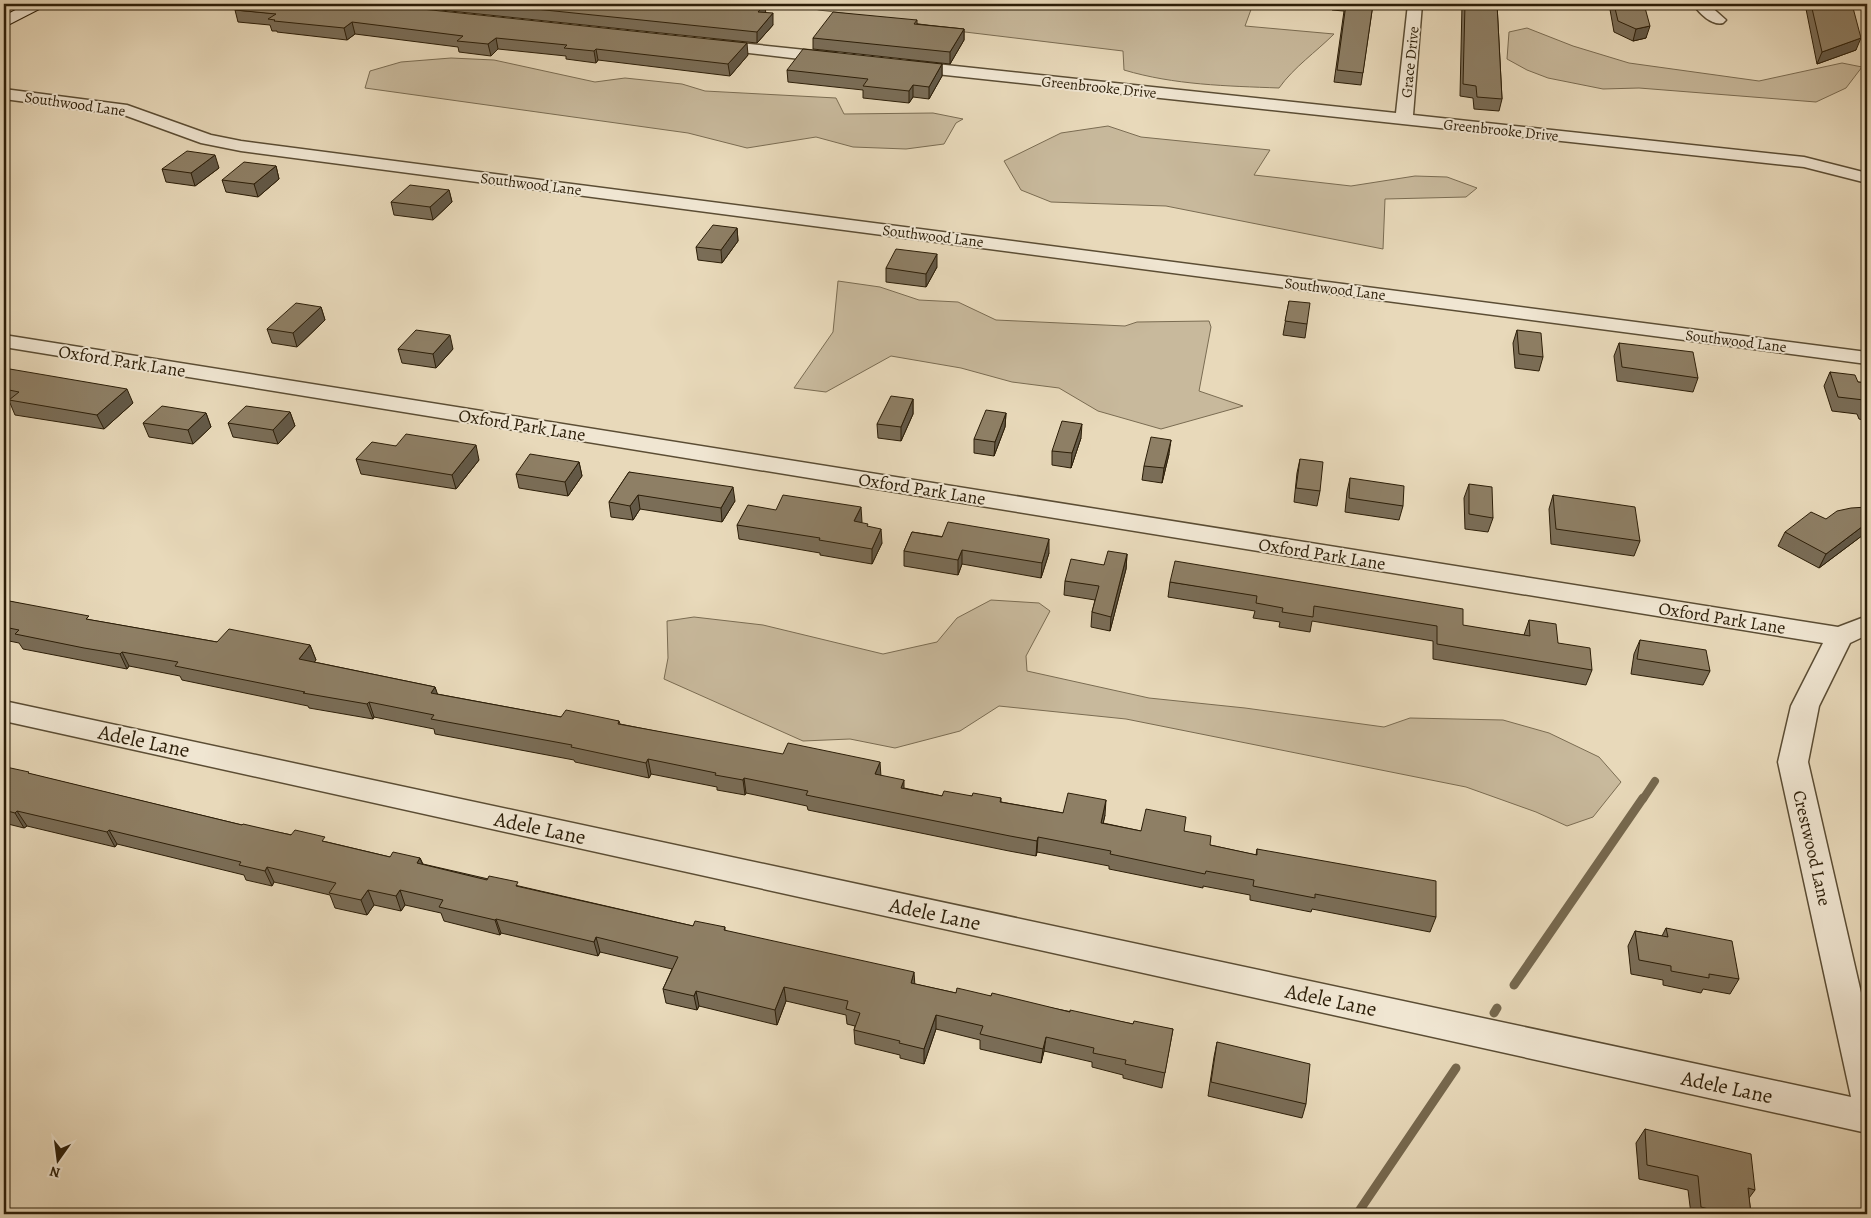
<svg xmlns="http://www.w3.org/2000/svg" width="1871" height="1218" viewBox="0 0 1871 1218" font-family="Alegreya,serif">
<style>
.green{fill:#c8b99c;stroke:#7a6c52}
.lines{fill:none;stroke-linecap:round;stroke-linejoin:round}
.stream-far1{stroke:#76684e;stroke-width:8}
.stream{stroke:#76684e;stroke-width:9}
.street-casing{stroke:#5b4d34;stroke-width:3}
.secondary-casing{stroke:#2c1e08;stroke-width:2}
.street{fill:#f0e6d2;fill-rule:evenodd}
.secondary{fill:#f0e6d2;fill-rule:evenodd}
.wall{fill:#7a6d57;stroke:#2c1e08}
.shaded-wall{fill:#635947;stroke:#2c1e08}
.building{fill:#8e7f65;stroke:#2c1e08}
.labels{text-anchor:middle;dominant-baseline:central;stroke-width:4;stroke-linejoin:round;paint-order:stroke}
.far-street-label{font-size:15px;fill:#2c1e08;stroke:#f0e6d2}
.street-label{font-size:18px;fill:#2c1e08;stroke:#f0e6d2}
.near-street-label{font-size:21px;fill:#2c1e08;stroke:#f0e6d2}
</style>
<rect width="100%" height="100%" fill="#e8d9ba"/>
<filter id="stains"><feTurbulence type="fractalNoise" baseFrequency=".004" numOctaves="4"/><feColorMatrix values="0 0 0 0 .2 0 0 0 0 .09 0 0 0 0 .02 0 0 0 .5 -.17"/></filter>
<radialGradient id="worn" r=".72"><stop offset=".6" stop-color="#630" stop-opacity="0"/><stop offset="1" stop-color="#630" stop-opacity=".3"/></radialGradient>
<!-- green -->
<g class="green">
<path d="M795,4H1253L1245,26L1334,34C1316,52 1294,67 1279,88C1227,86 1174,85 1124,70L1123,51L965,32L903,21L819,10Z"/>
<polygon points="1527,28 1573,46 1629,63 1759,81 1842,63 1862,67 1846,88 1816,102 1639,88 1603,89 1548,78 1527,70 1507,59 1509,32"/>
<polygon points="451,58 494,60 595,82 625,78 682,84 705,91 836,98 844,114 933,113 963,119 956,123 944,144 906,149 853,147 816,137 747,148 688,133 365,88 370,71 401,62"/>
<polygon points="1108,126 1141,137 1270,150 1254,175 1351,186 1415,176 1447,177 1477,188 1466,197 1385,199 1383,249 1166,206 1051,202 1021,190 1004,161 1061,133"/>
<polygon points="838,281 880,287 919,300 958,302 996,320 1125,326 1137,322 1209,321 1211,327 1199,391 1243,406 1161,429 1098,411 1059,388 1012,382 961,368 891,356 826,392 794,388 833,332"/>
<polygon points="991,600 1039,603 1050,611 1026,656 1027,671 1149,698 1245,708 1384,727 1410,718 1503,720 1549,733 1599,757 1621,782 1593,817 1567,826 1536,812 1466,787 1126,719 999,706 960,731 895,748 850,739 803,741 664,679 668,658 667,621 694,617 763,625 883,654 937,642 957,618"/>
</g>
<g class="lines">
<!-- stream-far1 -->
<polyline class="stream-far1" points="1643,799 1655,781"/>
<!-- stream -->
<g class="stream">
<polyline points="1514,985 1643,798"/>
<polyline points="1494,1013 1497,1008"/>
<polyline points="1357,1214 1456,1068"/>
</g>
<!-- street casing -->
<g class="street-casing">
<g id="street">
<polygon points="1408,4 1422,4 1413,115 1804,157 1867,173 1867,183 1804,167 908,71 902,69 900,66 902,63 908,61 1396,113"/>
<path d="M1693,4H1708L1726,20L1723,23C1712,26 1699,13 1693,4Z"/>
<polygon points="711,40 834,53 840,55 842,58 840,61 834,63 706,48 703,45 706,42"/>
<polygon points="4,89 127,105 211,135 241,141 1867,352 1867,364 241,151 201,143 124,115 4,99"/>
<polygon points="4,335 1838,627 1867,616 1867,635 1850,643 1819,706 1808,762 1867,1019 1867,1133 4,721 4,701 1851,1097 1778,762 1791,706 1823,643 4,347"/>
</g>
</g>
<!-- secondary casing -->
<g class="secondary-casing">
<polygon id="secondary" points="27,4 46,4 43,7 4,27 4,16"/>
</g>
<!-- street -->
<use href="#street" class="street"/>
<!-- secondary -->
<use href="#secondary" class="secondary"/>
</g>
<!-- wall -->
<g class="wall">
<polygon points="383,4 760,4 773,25 757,43"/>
<polygon points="1333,4 1373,4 1361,85 1334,82 1344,11 1332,10"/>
<polygon points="1462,4 1497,4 1502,99 1499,111 1474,109 1473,98 1460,96"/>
<polygon points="1609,4 1644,4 1646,38 1633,41 1614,32"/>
<polygon points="1805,4 1852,4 1856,50 1817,64"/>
<polygon points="235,10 748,55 730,76 598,60 596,63 566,59 566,56 498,49 491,56 459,52 458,47 355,34 347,40 277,32 277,31 272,31 270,25 238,22"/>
<polygon points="917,20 917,24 964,29 964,40 950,64 813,49 813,38"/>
<polygon points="942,64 942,76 929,99 913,97 909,103 863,98 863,90 788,82 787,70"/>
<polygon points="276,166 279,179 258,197 226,192 222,180"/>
<polygon points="219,168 195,186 166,182 162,169"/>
<polygon points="449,190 452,202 433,220 394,215 391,202"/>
<polygon points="737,228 738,241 722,263 698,260 696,247"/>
<polygon points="937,267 926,287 886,282 886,268"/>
<polygon points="1289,301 1307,324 1305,338 1283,335"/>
<polygon points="321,307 325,320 297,347 272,343 267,329"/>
<polygon points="1517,330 1543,357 1539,371 1515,368 1513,343"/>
<polygon points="1619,343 1698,378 1693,392 1617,381 1614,356"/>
<polygon points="398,349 453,349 436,368 402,363"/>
<polygon points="4,368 133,403 104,429 15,415 10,403 4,402"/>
<polygon points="1830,372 1858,382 1867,383 1867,421 1859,419 1857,414 1832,411 1824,386"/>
<polygon points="913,399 913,414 901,441 878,438 877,424"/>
<polygon points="290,412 295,426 278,444 233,437 228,423"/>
<polygon points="206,413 211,427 193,444 149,437 143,423"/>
<polygon points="1006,413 1005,427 994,456 974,453 974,439"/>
<polygon points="1081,438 1071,468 1052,465 1052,451"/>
<polygon points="396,446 479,460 456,489 361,474 356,459"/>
<polygon points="1169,454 1162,483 1142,480 1144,466"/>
<polygon points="1300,459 1320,491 1317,506 1294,502 1297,473"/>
<polygon points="579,462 582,476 568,496 519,488 516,474"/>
<polygon points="629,472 735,501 722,522 640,509 633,520 611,517 609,502"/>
<polygon points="1350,478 1403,506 1399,520 1345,512 1347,492"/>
<polygon points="1469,484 1493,518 1488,532 1465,529 1464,498"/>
<polygon points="1553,495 1640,541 1634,556 1551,544 1549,509"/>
<polygon points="1867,507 1867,532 1819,568 1778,546 1785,532"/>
<polygon points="862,522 861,523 868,527 882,543 872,564 820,555 820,553 739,539 737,525"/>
<polygon points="912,532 1049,553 1041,578 962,564 958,575 904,566 904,551"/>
<polygon points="1127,554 1126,569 1110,631 1091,627 1092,612 1095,600 1064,595 1065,581 1104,565"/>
<polygon points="1170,582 1524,635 1529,620 1592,670 1586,685 1433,659 1433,641 1312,621 1310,632 1279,627 1280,622 1253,618 1255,611 1168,597"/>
<polygon points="4,600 91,620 217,642 310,645 316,660 314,662 435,687 437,694 561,717 619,721 620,724 881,776 904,788 942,796 972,796 1001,798 1001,802 1063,813 1105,815 1103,823 1141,831 1184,831 1210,845 1256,855 1257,849 1436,917 1430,932 1312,909 1311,912 1250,900 1250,895 1203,886 1203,888 1109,869 1109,866 1037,852 1036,856 1009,851 808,810 807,806 746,793 745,795 717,790 717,787 651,774 649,778 575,762 574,760 435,734 434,729 374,717 373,719 309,708 308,706 182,680 180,676 129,666 127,669 23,649 19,643 4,640"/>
<polygon points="1640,640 1710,671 1703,685 1631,674 1634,654"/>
<polygon points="4,769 30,774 242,825 327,842 390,857 420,858 423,864 693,926 725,927 725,931 915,984 956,993 991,996 1133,1024 1173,1029 1162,1088 1123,1078 1123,1075 1092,1067 1092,1062 1044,1051 1041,1063 980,1049 980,1040 936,1029 924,1064 900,1058 900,1055 855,1044 854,1030 855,1026 847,1024 846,1015 786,1001 777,1025 699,1006 697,1010 666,1003 663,989 672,969 600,952 598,956 501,933 500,935 444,921 441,913 405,905 401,911 374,905 367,915 335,908 330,895 274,882 272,886 246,880 244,875 117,844 115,847 27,826 24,828 4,823"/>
<polygon points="1666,928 1739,979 1730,994 1703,989 1701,993 1663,985 1663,980 1631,974 1628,946 1635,931 1662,936"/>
<polygon points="1217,1042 1306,1104 1302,1118 1208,1096 1214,1057"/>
<polygon points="1645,1129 1755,1190 1749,1198 1751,1214 1691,1214 1688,1190 1639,1179 1636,1143"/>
</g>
<!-- shaded-wall -->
<g class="shaded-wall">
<polygon points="765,4 766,16 758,12"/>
<polygon points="773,13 773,25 757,43 757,32"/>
<polygon points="352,22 355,34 347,40 344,28"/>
<polygon points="1650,26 1646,38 1633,41 1636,29"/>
<polygon points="964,29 964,40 950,64 950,52"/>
<polygon points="496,38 498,49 491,56 488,44"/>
<polygon points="1861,38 1856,50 1817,64 1822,52"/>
<polygon points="747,43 748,55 730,76 728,64"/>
<polygon points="596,49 598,60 596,63 594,51"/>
<polygon points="942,64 942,76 929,99 929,87"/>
<polygon points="913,85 913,97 909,103 909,91"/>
<polygon points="215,155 219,168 195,186 191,173"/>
<polygon points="276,166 279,179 258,197 254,184"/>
<polygon points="449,190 452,202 433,220 430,207"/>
<polygon points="737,228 738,241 722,263 721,250"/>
<polygon points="937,254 937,267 926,287 926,274"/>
<polygon points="321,307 325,320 297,347 293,333"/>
<polygon points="450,335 453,349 436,368 433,354"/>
<polygon points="127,389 133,403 104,429 97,415"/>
<polygon points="913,399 913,414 901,441 901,427"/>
<polygon points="290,412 295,426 278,444 273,430"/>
<polygon points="206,413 211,427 193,444 188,430"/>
<polygon points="1006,413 1005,427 994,456 995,442"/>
<polygon points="1082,424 1081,438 1071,468 1072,453"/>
<polygon points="1171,440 1169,454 1162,483 1164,468"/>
<polygon points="476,445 479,460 456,489 452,475"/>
<polygon points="579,462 582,476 568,496 565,482"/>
<polygon points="733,487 735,501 722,522 721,508"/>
<polygon points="638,495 640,509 633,520 630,506"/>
<polygon points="861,507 862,522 855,536 854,521"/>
<polygon points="1867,523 1867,532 1819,568 1826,554"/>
<polygon points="881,529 882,543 872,564 872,549"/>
<polygon points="1049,539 1049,553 1041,578 1042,563"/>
<polygon points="962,550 962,564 958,575 958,560"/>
<polygon points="1127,554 1126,569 1110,631 1111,617"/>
<polygon points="310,645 316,660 305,674 299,659"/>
<polygon points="122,652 129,666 127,669 120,654"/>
<polygon points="435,687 440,701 431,693"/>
<polygon points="369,702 374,717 373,719 367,704"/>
<polygon points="648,759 651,774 649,778 646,763"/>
<polygon points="880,762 881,777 875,774"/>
<polygon points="744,778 746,793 745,795 743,780"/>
<polygon points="904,780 904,795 901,788"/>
<polygon points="1106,800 1105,815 1100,838 1101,823"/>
<polygon points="17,811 27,826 24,828 15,813"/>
<polygon points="109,830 117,844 115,847 107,832"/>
<polygon points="1038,837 1037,852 1036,856 1037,841"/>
<polygon points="420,858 426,873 417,863"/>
<polygon points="267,867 274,882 272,886 265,871"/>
<polygon points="368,890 374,905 367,915 361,900"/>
<polygon points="400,890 405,905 401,911 396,896"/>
<polygon points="496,919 501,933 500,935 495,920"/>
<polygon points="596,937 600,952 598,956 594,942"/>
<polygon points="914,972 915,987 911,983"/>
<polygon points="784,987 786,1001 777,1025 775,1010"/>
<polygon points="696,991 699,1006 697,1010 694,996"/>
<polygon points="936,1015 936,1029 924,1064 924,1049"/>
<polygon points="1046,1037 1044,1051 1041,1063 1043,1049"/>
</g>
<!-- building -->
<g class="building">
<polygon points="245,4 374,4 747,43 728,64 596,49 594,51 564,48 567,45 496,38 488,44 457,41 463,36 352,22 344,28 274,21 275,20 268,19 276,14 235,10"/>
<polygon points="487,4 765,4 758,12 773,13 757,32"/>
<polygon points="1346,4 1373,4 1363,73 1337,70"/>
<polygon points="1465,4 1497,4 1502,99 1477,97 1476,86 1463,84"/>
<polygon points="1614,4 1644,4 1650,26 1636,29 1618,21"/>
<polygon points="1811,4 1852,4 1861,38 1822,52"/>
<polygon points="833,12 917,20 914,24 964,29 950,52 813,38"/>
<polygon points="803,49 942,64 929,87 913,85 909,91 863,86 868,79 787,70"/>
<polygon points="187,151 215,155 191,173 162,169"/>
<polygon points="244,162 276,166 254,184 222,180"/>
<polygon points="410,185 449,190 430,207 391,202"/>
<polygon points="713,225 737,228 721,250 696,247"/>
<polygon points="896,249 937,254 926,274 886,268"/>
<polygon points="1289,301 1310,303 1307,324 1285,321"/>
<polygon points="296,303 321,307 293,333 267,329"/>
<polygon points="416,330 450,335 433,354 398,349"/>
<polygon points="1517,330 1541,333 1543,357 1519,354"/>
<polygon points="1619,343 1693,352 1698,378 1622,367"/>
<polygon points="4,368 127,389 97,415 9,400 19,392 4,389"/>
<polygon points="1830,372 1855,375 1858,382 1867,383 1867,406 1866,405 1864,400 1838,397"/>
<polygon points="891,396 913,399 901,427 877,424"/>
<polygon points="162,406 206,413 188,430 143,423"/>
<polygon points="246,406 290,412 273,430 228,423"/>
<polygon points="986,410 1006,413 995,442 974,439"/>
<polygon points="1062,421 1082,424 1072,453 1052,451"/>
<polygon points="406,434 476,445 452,475 356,459 372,442 396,446"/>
<polygon points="1151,437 1171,440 1164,468 1144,466"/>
<polygon points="530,454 579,462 565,482 516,474"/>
<polygon points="1300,459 1323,462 1320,491 1296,488"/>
<polygon points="629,472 733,487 721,508 638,495 630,506 609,502"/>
<polygon points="1350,478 1404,486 1403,506 1349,498"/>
<polygon points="1469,484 1492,487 1493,518 1469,514"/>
<polygon points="783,495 861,507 854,521 868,524 867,526 881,529 872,549 819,540 820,538 737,525 748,505 776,510"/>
<polygon points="1553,495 1635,507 1640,541 1556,529"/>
<polygon points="1867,507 1867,523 1826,554 1785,532 1811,512 1826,519 1837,511 1851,508"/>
<polygon points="948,522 1049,539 1042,563 962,550 958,560 904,551 912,532 942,537"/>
<polygon points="1108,551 1127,554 1111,617 1092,612 1099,586 1065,581 1071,559 1104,565"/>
<polygon points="1175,561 1463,609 1463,625 1530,636 1529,620 1556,624 1558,643 1590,648 1592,670 1437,644 1437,626 1314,606 1313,617 1282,612 1283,608 1256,603 1257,596 1170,582"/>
<polygon points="4,600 89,616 86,619 217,642 229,629 310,645 299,659 435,687 431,693 561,717 566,710 619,721 618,724 783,754 788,743 880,762 875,774 904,780 901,788 942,796 944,791 972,796 973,793 1001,798 1000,802 1063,813 1068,793 1106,800 1101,823 1141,831 1146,809 1186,817 1184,831 1211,836 1210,845 1257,855 1257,849 1436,881 1436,917 1315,894 1315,898 1253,886 1254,880 1206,871 1205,874 1110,854 1111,851 1038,837 1037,841 1010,836 806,795 808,791 744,778 743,780 715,775 716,773 648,759 646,763 571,747 572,745 431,719 434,715 369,702 367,704 303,693 305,692 175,666 178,662 122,652 120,654 84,648 15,634 19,630 4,627"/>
<polygon points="1640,640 1706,650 1710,671 1637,659"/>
<polygon points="6,767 29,772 28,773 242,825 243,824 291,835 295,830 325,837 322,841 390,857 393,852 420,858 417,863 487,880 489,876 518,882 516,886 631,912 693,926 695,921 725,927 724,930 914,972 911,983 956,993 957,988 991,996 992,993 1070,1012 1070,1010 1133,1024 1134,1021 1173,1029 1165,1073 1125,1064 1126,1060 1093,1053 1094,1048 1046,1037 1043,1049 980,1034 983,1026 936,1015 924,1049 899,1043 900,1041 854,1030 860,1013 846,1009 848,1001 784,987 775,1010 696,991 694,996 663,989 678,957 596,937 594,942 496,919 495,920 439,907 443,900 400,890 396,896 368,890 361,900 329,893 336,883 267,867 265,871 239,865 241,862 109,830 107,832 17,811 15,813 4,810 4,769"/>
<polygon points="1666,928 1732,941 1739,979 1709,974 1709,978 1671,971 1671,966 1639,960 1635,931 1668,937"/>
<polygon points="1217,1042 1310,1064 1306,1104 1211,1082"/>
<polygon points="1645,1129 1751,1154 1755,1190 1748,1188 1751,1214 1724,1214 1724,1213 1701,1207 1698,1176 1647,1165"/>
</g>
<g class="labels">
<!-- far-street labels -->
<g class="far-street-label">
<text transform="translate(1410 62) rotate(-84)">Grace Drive</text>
<text transform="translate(1099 87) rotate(6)">Greenbrooke Drive</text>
<text transform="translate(75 104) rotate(8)">Southwood Lane</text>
<text transform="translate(1501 130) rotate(6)">Greenbrooke Drive</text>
<text transform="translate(531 184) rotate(7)">Southwood Lane</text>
<text transform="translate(933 236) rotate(7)">Southwood Lane</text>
<text transform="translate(1335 289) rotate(7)">Southwood Lane</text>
<text transform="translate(1736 341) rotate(7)">Southwood Lane</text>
</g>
<!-- street labels -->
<g class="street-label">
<text transform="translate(122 361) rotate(9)">Oxford Park Lane</text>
<text transform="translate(522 425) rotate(9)">Oxford Park Lane</text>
<text transform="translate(922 489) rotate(9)">Oxford Park Lane</text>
<text transform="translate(1322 554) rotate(9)">Oxford Park Lane</text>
<text transform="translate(1722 618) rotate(9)">Oxford Park Lane</text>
<text transform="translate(1812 848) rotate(77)">Crestwood Lane</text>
</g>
<!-- near-street labels -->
<g class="near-street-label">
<text transform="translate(144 741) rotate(12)">Adele Lane</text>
<text transform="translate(540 828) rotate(12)">Adele Lane</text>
<text transform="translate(935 914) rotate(12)">Adele Lane</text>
<text transform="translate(1331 1000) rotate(12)">Adele Lane</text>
<text transform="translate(1727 1087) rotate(12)">Adele Lane</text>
</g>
</g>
<!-- margin -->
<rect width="1871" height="1218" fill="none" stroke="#e8d9ba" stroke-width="20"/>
<rect x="5" y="5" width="1861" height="1208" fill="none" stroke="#2c1e08" stroke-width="2.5"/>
<rect x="10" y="10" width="1851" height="1198" fill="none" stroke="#2c1e08"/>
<!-- north arrow -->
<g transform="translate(58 1160) rotate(194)" stroke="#f0e6d2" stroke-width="4" paint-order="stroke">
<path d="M0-4L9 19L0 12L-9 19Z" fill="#2c1e08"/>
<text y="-8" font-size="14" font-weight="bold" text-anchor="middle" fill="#2c1e08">N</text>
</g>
<rect width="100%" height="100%" filter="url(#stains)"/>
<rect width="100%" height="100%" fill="url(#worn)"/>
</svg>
